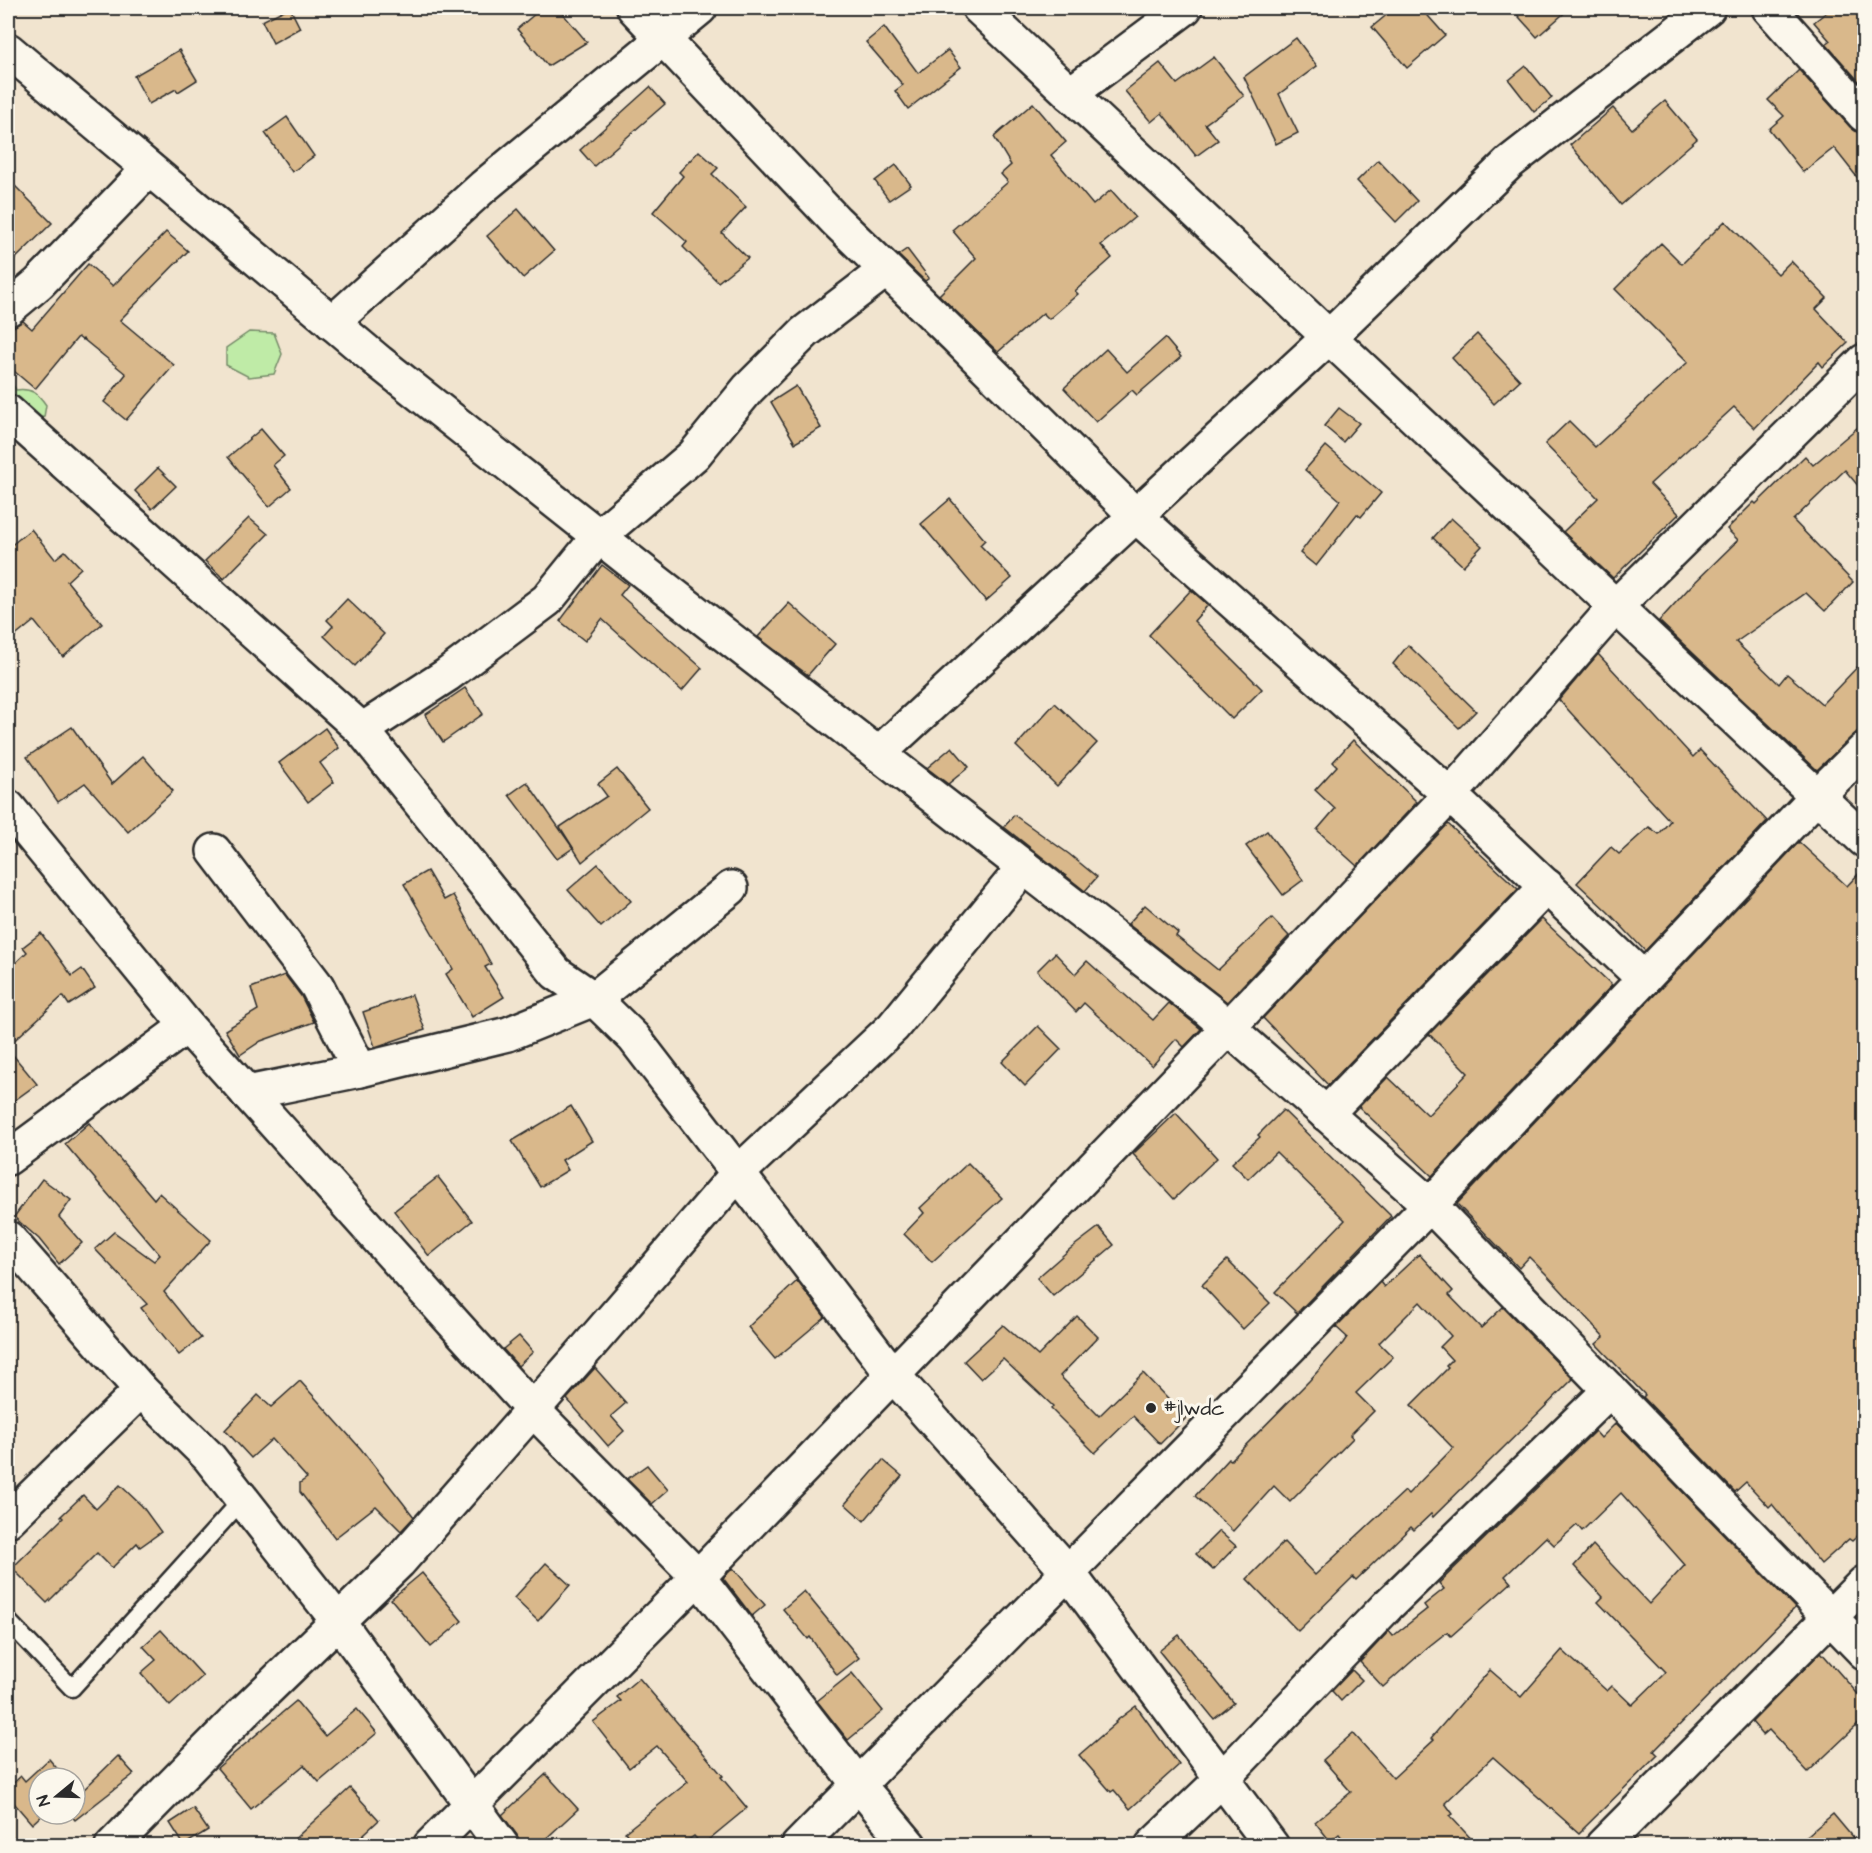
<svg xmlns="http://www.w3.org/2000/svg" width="1872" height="1853" viewBox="0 0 1872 1853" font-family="'Architects Daughter',sans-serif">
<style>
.green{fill:#bfeba7;stroke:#758b69;stroke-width:1.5}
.building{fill:#d9b88b;stroke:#2b2b2b;stroke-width:1.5}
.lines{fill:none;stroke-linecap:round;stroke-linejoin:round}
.lane-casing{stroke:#2b2b2b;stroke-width:21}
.street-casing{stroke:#2b2b2b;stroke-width:38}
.secondary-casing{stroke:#2b2b2b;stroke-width:38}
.lane{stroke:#fbf7ec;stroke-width:16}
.street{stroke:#fbf7ec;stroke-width:33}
.secondary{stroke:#fbf7ec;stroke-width:33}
.poi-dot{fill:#2b2b2b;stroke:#fbf7ec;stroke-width:2}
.labels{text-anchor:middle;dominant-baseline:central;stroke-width:6;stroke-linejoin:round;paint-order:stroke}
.poi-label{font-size:21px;fill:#2b2b2b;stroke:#fbf7ec;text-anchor:start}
</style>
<rect width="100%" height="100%" fill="#f1e4cf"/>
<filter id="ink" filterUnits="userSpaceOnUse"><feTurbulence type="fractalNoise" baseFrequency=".0167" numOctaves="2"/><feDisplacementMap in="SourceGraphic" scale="12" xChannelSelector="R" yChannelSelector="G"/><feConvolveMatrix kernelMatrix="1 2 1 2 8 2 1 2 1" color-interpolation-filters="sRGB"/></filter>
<g filter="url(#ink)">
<!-- green -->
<g class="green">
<polygon points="249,332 274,333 282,354 274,374 249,377 226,365 226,348"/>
<path d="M8,377L16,390C31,388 38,393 46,405L44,417L31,419L8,400Z"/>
</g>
<!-- building -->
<g class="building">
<polygon points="288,8 290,8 300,28 273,43 262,21"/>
<polygon points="542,8 558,8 587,42 548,66 517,29"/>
<polygon points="1395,8 1421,8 1445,35 1407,68 1372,27"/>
<polygon points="1511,8 1570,8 1537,37"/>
<polygon points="1832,8 1864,8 1864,87 1826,44 1830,41 1814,22"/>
<polygon points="884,27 918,73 948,50 961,67 908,109 895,91 903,85 866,42"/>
<polygon points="1296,38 1317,66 1279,94 1298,133 1276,144 1244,77"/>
<polygon points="179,50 197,80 178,92 176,89 149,104 134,76"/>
<polygon points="1214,57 1244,96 1205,124 1218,140 1196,156 1162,113 1151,122 1125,91 1160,63 1177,84"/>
<polygon points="1526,66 1552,98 1534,112 1509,80"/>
<polygon points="1799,70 1850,127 1858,133 1864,133 1864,186 1834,148 1803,172 1769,129 1784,116 1768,100"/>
<polygon points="650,87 665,104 594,166 580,150"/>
<polygon points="1665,101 1697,139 1621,205 1570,145 1613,108 1632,129"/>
<polygon points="1033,103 1066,142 1051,155 1093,205 1111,190 1135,217 1101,245 1112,258 1075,291 1078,294 1049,319 1043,313 998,352 939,295 976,258 952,230 1008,182 1001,174 1011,165 994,137"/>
<polygon points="287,117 314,156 292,172 265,133"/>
<polygon points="699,151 718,168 712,174 746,207 722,233 748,258 718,282 683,247 687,242 653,212 683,176 679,172"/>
<polygon points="1378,160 1417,201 1396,222 1357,181"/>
<polygon points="896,165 911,185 889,200 875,181"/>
<polygon points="8,179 52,223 8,266"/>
<polygon points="518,209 554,251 523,278 487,236"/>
<polygon points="1725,221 1778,274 1791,261 1827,298 1816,309 1848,343 1823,367 1819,362 1755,428 1734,407 1650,484 1679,514 1613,578 1563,532 1598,498 1545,444 1569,421 1595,447 1688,362 1615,289 1661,243 1682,264"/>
<polygon points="166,232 188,251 120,320 174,365 126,420 104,402 126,374 83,339 82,340 78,337 35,389 8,366 8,333 13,327 23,321 32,329 88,264 113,286"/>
<polygon points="907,249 929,278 925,281 898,255"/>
<polygon points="1477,334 1520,380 1494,404 1452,358"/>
<polygon points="1165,338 1181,357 1137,395 1132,390 1096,422 1064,388 1106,349 1127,372"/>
<polygon points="796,386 821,428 795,443 771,402"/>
<polygon points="1339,408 1359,423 1343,442 1324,426"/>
<polygon points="1864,422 1864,493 1845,470 1793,520 1853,582 1825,611 1806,593 1736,642 1779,684 1787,674 1822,704 1864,660 1864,725 1817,770 1659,621 1689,588 1738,540 1727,529 1754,502 1756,504 1805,456 1813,465"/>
<polygon points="261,429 284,456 273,465 291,488 269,507 228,457"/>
<polygon points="1326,446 1381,493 1361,517 1357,514 1316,566 1300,553 1340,500 1305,470"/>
<polygon points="158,468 176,486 152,509 135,491"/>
<polygon points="950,499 985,540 980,545 1012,578 986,601 921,524"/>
<polygon points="249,518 268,534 224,579 205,561"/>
<polygon points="1451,518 1482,546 1463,566 1433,538"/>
<polygon points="31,529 55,559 65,551 81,568 67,581 102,624 63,657 34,621 8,642 8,548"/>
<polygon points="602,565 628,585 620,595 702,668 682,691 602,619 585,641 560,621"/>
<polygon points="1191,590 1208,605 1194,621 1262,689 1232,719 1149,635"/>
<polygon points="347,599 384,634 355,666 324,636 333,626 327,620"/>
<polygon points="789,603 835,644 808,675 758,637"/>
<polygon points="1408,645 1476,711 1459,728 1393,664"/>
<polygon points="1598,654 1693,757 1700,750 1767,821 1645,951 1608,912 1577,883 1611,847 1619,854 1649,827 1659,834 1670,821 1559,700"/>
<polygon points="465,688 483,714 443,742 425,715"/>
<polygon points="1055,703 1097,743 1057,786 1016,746"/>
<polygon points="72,727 112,784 143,756 173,791 128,832 85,783 58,802 27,757"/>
<polygon points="325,728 339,748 320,763 334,782 308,802 279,763"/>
<polygon points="1353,740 1417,802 1357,866 1317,830 1335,809 1315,790 1337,766 1333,762"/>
<polygon points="952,747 969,767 948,784 927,768"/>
<polygon points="617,769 648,808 582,862 560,827 607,796 598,784"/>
<polygon points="527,782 573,848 557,859 509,795"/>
<polygon points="1014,815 1069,854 1097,877 1085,891 1004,827"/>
<polygon points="1448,824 1518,889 1328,1085 1263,1018"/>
<polygon points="1267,831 1303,880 1283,895 1246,846"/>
<polygon points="1799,842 1847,886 1864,868 1864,1530 1852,1541 1849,1539 1821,1564 1772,1504 1769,1507 1746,1482 1735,1492 1643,1397 1645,1395 1596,1344 1604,1337 1546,1274 1529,1257 1519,1268 1457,1204"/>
<polygon points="598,864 631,901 601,927 568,890"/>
<polygon points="427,871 444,900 453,895 491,964 485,967 504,997 472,1017 446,974 453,969 404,884"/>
<polygon points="1145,905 1178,933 1176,936 1218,970 1272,918 1289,936 1227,1002 1128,924"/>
<polygon points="1542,919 1612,985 1432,1176 1359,1107 1388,1077 1428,1115 1468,1073 1429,1034"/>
<polygon points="41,933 72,976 82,969 95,988 69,1005 63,996 8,1046 8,970 27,952 23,947"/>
<polygon points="1055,953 1075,974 1087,961 1153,1020 1169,1003 1201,1029 1184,1047 1176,1039 1152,1066 1084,1003 1076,1012 1037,971"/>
<polygon points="285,975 301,996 314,1022 261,1041 240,1055 225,1030 258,1010 251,988"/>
<polygon points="412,995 425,1030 375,1047 363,1012"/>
<polygon points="1038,1026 1061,1049 1025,1086 1002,1062"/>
<polygon points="8,1049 37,1084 8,1105"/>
<polygon points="571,1106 592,1141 562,1160 568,1170 540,1187 512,1141"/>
<polygon points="1283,1110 1391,1216 1297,1313 1275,1292 1345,1220 1276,1152 1248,1179 1232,1163 1260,1137 1258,1135"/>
<polygon points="1176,1113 1217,1158 1174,1199 1133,1154"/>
<polygon points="89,1123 154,1199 159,1193 211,1240 164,1292 201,1338 179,1355 141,1308 147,1304 95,1249 114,1232 154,1261 160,1255 65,1144"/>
<polygon points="968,1163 1002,1198 932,1262 904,1234 924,1213 920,1208"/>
<polygon points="438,1177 472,1221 429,1256 394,1211"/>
<polygon points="42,1179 71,1200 59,1217 82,1243 59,1264 39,1239 14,1217"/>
<polygon points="1099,1227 1114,1245 1053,1296 1037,1278 1070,1249"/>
<polygon points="1419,1254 1453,1291 1449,1295 1481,1328 1503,1307 1573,1379 1433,1517 1431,1514 1414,1530 1411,1527 1356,1580 1353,1577 1298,1631 1247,1579 1284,1542 1315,1575 1405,1491 1408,1494 1453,1448 1411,1405 1448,1368 1446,1366 1452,1360 1440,1347 1451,1336 1420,1302 1379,1343 1393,1357 1356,1393 1374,1411 1350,1435 1353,1438 1290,1502 1274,1486 1233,1531 1195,1496 1229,1459 1231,1460 1309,1381 1343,1343 1347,1337 1336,1327 1380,1282 1384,1287"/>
<polygon points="1227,1260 1270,1303 1243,1329 1202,1285"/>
<polygon points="797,1281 825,1317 775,1359 748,1327"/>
<polygon points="1077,1316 1098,1337 1060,1376 1099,1416 1143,1373 1186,1418 1160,1444 1133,1416 1095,1453 1051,1409 1053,1406 1003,1359 981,1379 964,1361 1003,1325 1038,1356"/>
<polygon points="519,1336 533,1352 518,1366 503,1349"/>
<polygon points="595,1368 626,1403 611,1416 624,1431 608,1446 567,1399"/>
<polygon points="300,1381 361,1449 414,1517 401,1531 376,1506 335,1538 300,1492 300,1483 307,1478 272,1439 251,1458 225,1430 258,1395 271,1407"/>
<polygon points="1616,1423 1795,1608 1654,1751 1658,1755 1579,1833 1493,1757 1445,1803 1453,1814 1450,1816 1477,1845 1348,1845 1339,1834 1330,1841 1315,1822 1351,1792 1323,1760 1353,1733 1393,1778 1434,1740 1431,1738 1490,1670 1521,1697 1562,1650 1607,1691 1612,1686 1632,1705 1666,1672 1598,1602 1603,1597 1574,1566 1593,1545 1649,1604 1685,1565 1621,1493 1582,1531 1577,1525 1554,1545 1546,1537 1505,1576 1511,1583 1451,1636 1447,1632 1428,1647 1383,1687 1360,1662 1389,1631 1393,1636 1427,1609 1424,1605 1444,1589 1439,1583 1595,1431 1601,1438"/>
<polygon points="883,1460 902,1476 864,1521 845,1504"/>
<polygon points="647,1465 668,1490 652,1504 627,1479"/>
<polygon points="120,1485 142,1506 161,1532 140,1547 137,1543 112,1568 97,1553 47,1603 12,1568 63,1518 61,1516 83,1495 96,1509"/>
<polygon points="1219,1531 1236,1546 1213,1570 1196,1554"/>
<polygon points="546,1563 570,1585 538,1621 514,1598"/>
<polygon points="733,1568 765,1605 752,1616 723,1578"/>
<polygon points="422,1573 462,1621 431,1647 391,1599"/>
<polygon points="804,1591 859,1658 837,1675 810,1637 808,1639 783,1609"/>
<polygon points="161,1630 203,1676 170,1706 141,1673 156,1660 143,1646"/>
<polygon points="1179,1635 1234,1703 1214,1719 1159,1651"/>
<polygon points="1821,1652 1864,1701 1864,1719 1808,1772 1769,1730 1763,1735 1752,1722"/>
<polygon points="1352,1670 1362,1680 1341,1701 1332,1691"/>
<polygon points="852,1673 883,1711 848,1740 817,1701"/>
<polygon points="639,1678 723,1776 721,1777 747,1808 702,1845 694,1836 681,1845 636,1845 625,1832 688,1782 657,1746 629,1768 593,1722 621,1701 617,1697"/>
<polygon points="296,1701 325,1736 357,1709 377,1733 319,1782 304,1765 251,1809 217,1768"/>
<polygon points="1136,1706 1179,1765 1130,1809 1114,1790 1111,1792 1079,1755 1116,1723 1115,1722"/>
<polygon points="118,1756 134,1774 75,1820 70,1814 75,1814 75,1798"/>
<polygon points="49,1759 65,1778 39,1778 39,1814 43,1814 32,1824 8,1796 8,1788 21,1776 25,1781"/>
<polygon points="546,1774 578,1809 539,1845 520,1845 517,1835 502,1815"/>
<polygon points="350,1788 379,1820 352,1845 288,1845"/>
<polygon points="193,1808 208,1830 184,1845 170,1823"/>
<polygon points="1833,1814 1859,1845 1796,1845"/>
</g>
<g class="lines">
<!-- lane casing -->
<g class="lane-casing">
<polyline id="lane" points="8,1621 72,1688 242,1500"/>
</g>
<!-- street casing -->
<g class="street-casing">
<g id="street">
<polyline points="634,8 836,221 955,336 1136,516 1450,795 1644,979"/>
<polyline points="979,8 1864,840"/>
<polyline points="1769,8 1864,115"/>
<polyline points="8,50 379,362 649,576 1208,1010 1430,1205 1864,1652"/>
<polyline points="1070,94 1185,8"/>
<polyline points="8,309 39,283 149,169"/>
<polyline points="332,323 483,187 700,8"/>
<polyline points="8,412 362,730 556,973 594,999 634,1038 893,1375 1067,1571 1272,1846"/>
<polyline points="362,730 447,675 547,600 599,536 694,455 748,389 805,332 886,270"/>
<polyline points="878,754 1329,337 1510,162 1708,8"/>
<polyline points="8,807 187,1026 460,1330 532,1409 698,1577 858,1784 910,1846"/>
<polyline points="214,851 317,986 360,1070"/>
<polyline points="247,1093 360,1070 508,1034 594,999 731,888"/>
<polyline points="1326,1114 1547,886"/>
<polyline points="8,1158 187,1026"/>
<polyline points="8,1238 141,1390 209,1457 338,1621 502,1846"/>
<polyline points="8,1520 141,1390"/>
<polyline points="112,1846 244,1712 399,1562 587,1348 739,1172 893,1027 1024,867"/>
<polyline points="430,1846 698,1577 1228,1028 1450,795 1616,606 1864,361"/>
<polyline points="798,1846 1430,1205 1817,796 1864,750"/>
<polyline points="1152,1846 1222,1779 1388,1605 1610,1390"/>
</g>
</g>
<!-- secondary casing -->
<g class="secondary-casing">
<polyline id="secondary" points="1602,1846 1864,1583"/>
</g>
<!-- lane -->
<use href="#lane" class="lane"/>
<!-- street -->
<use href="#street" class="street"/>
<!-- secondary -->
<use href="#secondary" class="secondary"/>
</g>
</g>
<!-- markers -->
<circle class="poi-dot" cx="1151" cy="1408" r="6"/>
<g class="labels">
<!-- poi labels -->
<g class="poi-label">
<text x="1163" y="1408">#jlwdc</text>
</g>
</g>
<!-- margin -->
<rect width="1872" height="1853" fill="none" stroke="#fbf7ec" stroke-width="30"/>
<rect x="15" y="15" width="1842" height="1823" fill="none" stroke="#2b2b2b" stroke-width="2" filter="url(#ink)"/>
<!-- north arrow -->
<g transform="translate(57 1796) rotate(251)"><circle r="28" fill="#fbf7ec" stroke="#a8a59f" stroke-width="1.5"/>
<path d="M0-4.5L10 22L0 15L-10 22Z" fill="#2b2b2b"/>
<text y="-9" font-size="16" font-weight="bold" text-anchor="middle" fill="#2b2b2b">N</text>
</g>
</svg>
